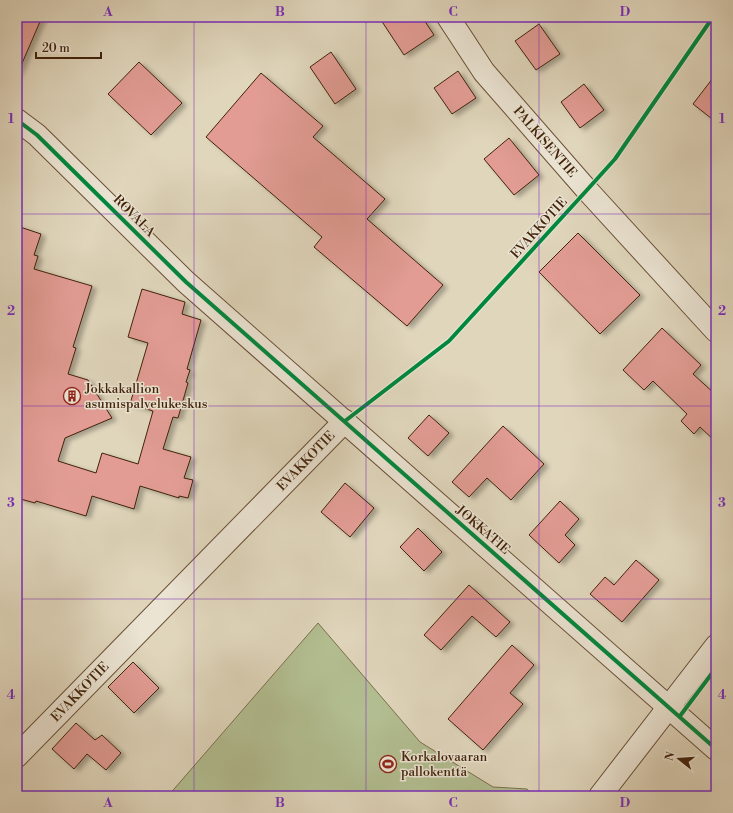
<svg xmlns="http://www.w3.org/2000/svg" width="733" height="813" viewBox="0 0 733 813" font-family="'Libre Bodoni',serif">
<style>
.green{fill:#b2be91;stroke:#7a704e}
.building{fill:#e29c94;stroke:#41220a;filter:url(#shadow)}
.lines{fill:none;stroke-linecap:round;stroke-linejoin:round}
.minor-casing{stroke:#694f36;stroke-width:24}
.minor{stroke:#ebe4d3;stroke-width:22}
.cycleway-casing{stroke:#ebe4d3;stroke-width:6}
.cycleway{stroke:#00873e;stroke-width:4}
.grid{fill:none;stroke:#7b2cbf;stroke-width:1;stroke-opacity:0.55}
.labels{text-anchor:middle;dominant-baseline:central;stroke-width:3;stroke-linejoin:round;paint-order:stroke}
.street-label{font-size:13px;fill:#41220a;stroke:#ebe4d3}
.poi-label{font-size:13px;fill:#41220a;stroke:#ebe4d3;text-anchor:start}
.neatline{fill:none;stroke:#7b2cbf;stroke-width:1.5}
.grid-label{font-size:13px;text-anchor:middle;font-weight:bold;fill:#7b2cbf}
</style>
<defs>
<filter id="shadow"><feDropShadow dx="4.5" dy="2.5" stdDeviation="2" flood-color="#0004"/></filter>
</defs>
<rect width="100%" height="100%" fill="#e0d6bc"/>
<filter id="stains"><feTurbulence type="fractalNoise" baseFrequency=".005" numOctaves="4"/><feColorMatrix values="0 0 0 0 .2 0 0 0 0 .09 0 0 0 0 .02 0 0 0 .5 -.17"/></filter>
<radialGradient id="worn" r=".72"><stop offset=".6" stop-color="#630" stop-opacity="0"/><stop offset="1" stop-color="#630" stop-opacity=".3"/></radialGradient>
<!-- green -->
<polygon class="green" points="318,623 420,742 493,787 527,789 534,796 168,796"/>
<!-- building -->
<g class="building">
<polygon points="17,17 42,17 17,75"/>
<polygon points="379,17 422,17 434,35 404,55"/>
<polygon points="539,24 560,54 536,70 515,41"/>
<polygon points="331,52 356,89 335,104 310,67"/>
<polygon points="139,62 182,103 151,135 108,94"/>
<polygon points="458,71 476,98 452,114 434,88"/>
<polygon points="261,73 323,126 313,137 385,199 367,219 443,285 407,326 314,247 322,237 206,137"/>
<polygon points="716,74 716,122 693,104"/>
<polygon points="584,84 604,110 580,128 561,102"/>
<polygon points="509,138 539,175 514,195 484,159"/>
<polygon points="17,226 41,234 34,255 38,256 34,269 92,286 73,347 76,348 68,374 88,380 112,418 65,438 58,461 96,473 102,453 138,464 153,411 130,404 148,343 128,337 142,289 185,302 182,314 201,320 187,369 190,370 186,382 188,383 178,418 173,417 163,449 191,457 184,478 193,480 188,498 179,496 179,498 140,486 134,509 92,496 86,516 36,501 35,503 17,498"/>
<polygon points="578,233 640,295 600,334 539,272"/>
<polygon points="662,328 701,365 693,374 716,395 716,442 700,427 694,434 681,421 687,414 653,381 644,390 623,370"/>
<polygon points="429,415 449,433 428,456 408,438"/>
<polygon points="503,426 544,464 511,500 487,478 469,497 452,482"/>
<polygon points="345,483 374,508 350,537 321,512"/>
<polygon points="560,501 579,519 565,535 575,545 559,563 529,535"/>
<polygon points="418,528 442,552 424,571 400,547"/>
<polygon points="636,560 659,580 622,622 590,594 605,577 614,585"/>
<polygon points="469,585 510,622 496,637 472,616 441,650 424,635"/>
<polygon points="512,645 534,665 510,693 523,704 483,750 448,719"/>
<polygon points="133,662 159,688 134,713 108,687"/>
<polygon points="76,723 95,740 102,735 121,753 106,770 87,754 74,769 52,749"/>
</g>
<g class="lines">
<!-- minor casing -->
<g class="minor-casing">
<g id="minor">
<polyline points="448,17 484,72 587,190 716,331"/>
<polyline points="17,120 37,135 186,282 716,749"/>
<polyline points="17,756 345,421"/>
<polyline points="600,796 716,646"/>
</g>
</g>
<!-- minor -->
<use href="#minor" class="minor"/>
<!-- cycleway casing -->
<g class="cycleway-casing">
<g id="cycleway">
<polyline points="17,120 37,135 186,282 716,749"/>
<polyline points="345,421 449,341 587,190 615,159 713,17"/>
<polyline points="680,716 716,668"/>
</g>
</g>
<!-- cycleway -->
<use href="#cycleway" class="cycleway"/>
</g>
<!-- grid -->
<path class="grid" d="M194,17V796M366,17V796M539,17V796M17,214H716M17,406H716M17,599H716"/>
<!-- icons -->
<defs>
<g id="building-ring" transform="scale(0.9)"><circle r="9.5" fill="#ebe4d3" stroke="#8f2418" stroke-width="1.5"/><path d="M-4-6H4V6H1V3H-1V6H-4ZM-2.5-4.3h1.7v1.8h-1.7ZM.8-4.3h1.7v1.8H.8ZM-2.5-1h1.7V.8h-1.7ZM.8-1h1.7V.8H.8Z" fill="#8f2418"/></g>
<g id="stadium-ring" transform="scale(0.9)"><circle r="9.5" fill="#ebe4d3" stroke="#8f2418" stroke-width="1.5"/><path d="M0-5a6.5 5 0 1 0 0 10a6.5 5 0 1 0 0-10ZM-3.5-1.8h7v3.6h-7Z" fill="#8f2418"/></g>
</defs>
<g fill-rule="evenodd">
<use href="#building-ring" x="72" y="396"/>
<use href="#stadium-ring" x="388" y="764"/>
</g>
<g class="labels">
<!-- street labels -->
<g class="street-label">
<text transform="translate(545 142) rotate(49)">PALKISENTIE</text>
<text transform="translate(134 216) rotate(45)">ROVALA</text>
<text transform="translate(539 228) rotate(-48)">EVAKKOTIE</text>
<text transform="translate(306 461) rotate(-46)">EVAKKOTIE</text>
<text transform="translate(483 530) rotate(41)">JOKKATIE</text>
<text transform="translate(80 692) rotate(-46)">EVAKKOTIE</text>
</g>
<!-- poi labels -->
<g class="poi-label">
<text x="85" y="389">Jokkakallion<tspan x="85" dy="15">asumispalvelukeskus</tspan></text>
<text x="401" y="757">Korkalovaaran<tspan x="401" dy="15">pallokenttä</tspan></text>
</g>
</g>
<!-- margin -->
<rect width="733" height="813" fill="none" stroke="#e0d6bc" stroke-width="44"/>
<!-- north arrow -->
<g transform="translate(679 759) rotate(287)" stroke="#ebe4d3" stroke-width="3" paint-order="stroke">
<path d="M0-3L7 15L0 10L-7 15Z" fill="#41220a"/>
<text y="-6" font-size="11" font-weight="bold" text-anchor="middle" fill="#41220a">N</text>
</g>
<!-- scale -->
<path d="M36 52v6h65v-6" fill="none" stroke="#41220a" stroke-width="2"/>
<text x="42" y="52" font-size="12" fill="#41220a" stroke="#ebe4d3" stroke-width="3" paint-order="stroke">20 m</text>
<rect x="22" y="22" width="689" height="769" class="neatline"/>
<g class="grid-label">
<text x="108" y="16">A</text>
<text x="280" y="16">B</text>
<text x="453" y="16">C</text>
<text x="625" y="16">D</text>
<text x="11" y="123">1</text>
<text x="722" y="123">1</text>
<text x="11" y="315">2</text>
<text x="722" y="315">2</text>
<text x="11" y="507">3</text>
<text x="722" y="507">3</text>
<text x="11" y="699">4</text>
<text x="722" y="699">4</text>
<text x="108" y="807">A</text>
<text x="280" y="807">B</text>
<text x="453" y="807">C</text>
<text x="625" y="807">D</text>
</g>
<rect width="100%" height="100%" filter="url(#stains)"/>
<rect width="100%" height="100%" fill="url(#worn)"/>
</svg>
